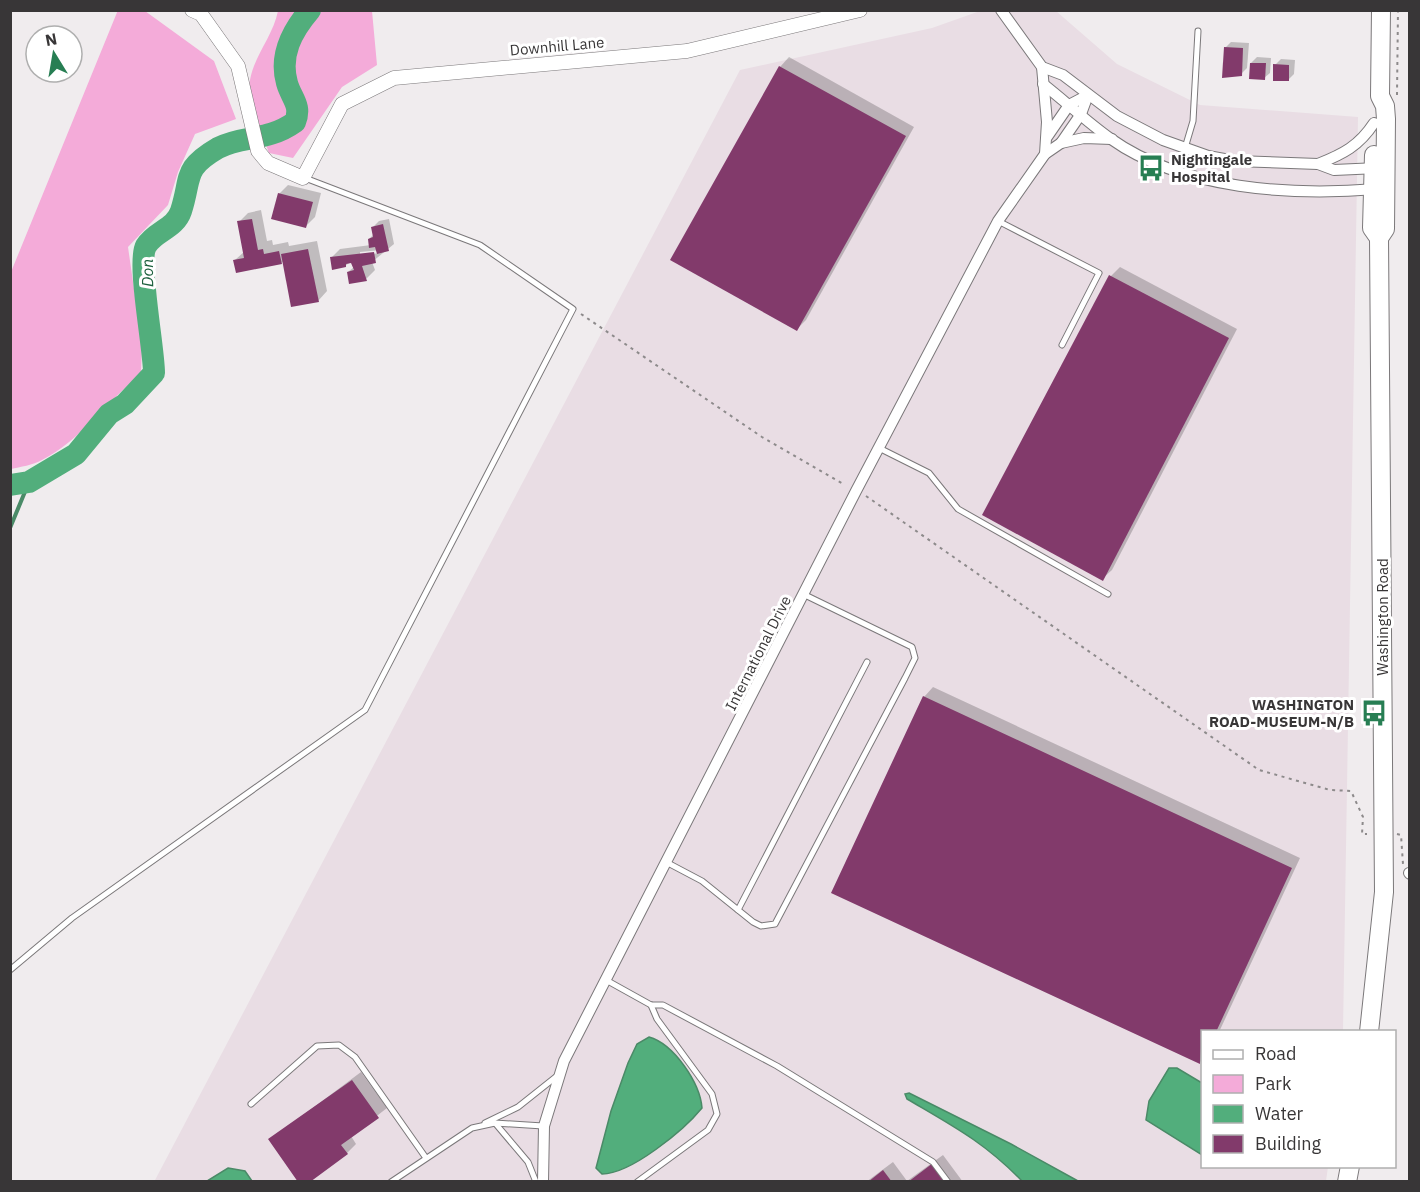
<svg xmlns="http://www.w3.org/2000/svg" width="1420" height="1192" viewBox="0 0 1420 1192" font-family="'IBM Plex Sans',sans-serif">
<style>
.built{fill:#e9dde4}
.green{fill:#f4abd9}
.water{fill:#52ae7c;stroke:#4a8a67;stroke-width:1.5}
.shadow{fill:#0003;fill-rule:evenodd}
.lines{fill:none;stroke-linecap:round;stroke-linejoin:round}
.stream{stroke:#4a8a67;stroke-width:4}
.river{stroke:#52ae7c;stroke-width:22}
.building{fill:#823a6b}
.service-casing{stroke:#7b787a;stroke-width:7}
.minor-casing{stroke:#7b787a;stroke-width:12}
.tertiary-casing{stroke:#7b787a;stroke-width:15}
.primary-casing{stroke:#7b787a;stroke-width:20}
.path{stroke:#8d8a8b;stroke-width:2;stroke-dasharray:3 4.5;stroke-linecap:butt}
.service{stroke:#fff;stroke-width:5}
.minor{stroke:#fff;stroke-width:10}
.tertiary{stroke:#fff;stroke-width:14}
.primary{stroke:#fff;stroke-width:18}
.labels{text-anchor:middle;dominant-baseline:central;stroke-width:6;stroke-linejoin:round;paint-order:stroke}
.street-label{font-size:15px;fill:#383637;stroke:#fff}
.poi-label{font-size:15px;font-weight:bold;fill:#383637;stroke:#fff;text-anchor:start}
.water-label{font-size:16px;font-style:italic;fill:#1d603e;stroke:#fff}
</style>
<rect width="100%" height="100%" fill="#f0ecee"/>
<!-- built -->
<polygon class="built" points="980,11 1056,11 1117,64 1200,105 1358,117 1343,1031 1202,1032 1202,1166 1328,1167 1326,1181 154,1182 740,70 932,28"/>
<!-- green -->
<g class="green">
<path d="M118,10L145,11L214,61L236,119L195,134L178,172L168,205L128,247L142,345L141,374C107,401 81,440 42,460C33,465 20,467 11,469V272Z"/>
<path d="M278,11H372L377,65L342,87L293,158L269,153C263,136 247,96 250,80C254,56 273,36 278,11Z"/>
</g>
<!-- water -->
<g class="water">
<path d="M649,1037C674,1044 700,1083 702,1108C684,1130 631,1174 602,1174L596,1168L611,1111L628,1063L637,1044Z"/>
<polygon points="1169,1068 1177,1068 1202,1083 1202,1155 1146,1120 1149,1101"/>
<path d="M909,1093L1011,1144L1078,1181H1022C984,1142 953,1126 907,1099L905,1094Z"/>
<polygon points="228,1168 245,1171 252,1181 207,1181"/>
</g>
<!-- shadow -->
<g class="shadow">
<polygon points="1231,42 1249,43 1247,68 1241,74 1224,77 1225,48"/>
<polygon points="789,57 914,127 806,320 797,329 780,67"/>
<polygon points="1257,57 1271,58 1270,73 1264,78 1251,63"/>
<polygon points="1281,59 1295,60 1294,74 1288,80 1275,65"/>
<polygon points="288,185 321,193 315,217 306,226 279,194"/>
<polygon points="261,210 267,241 272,240 273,245 288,242 289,246 317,241 327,291 318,301 284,262 237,271 235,260 245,251 239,222 248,213"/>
<path d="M389,219L394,244L372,262L375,270L366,279L348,272L354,267L352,261L345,266L331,258L340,249L371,245L369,239L374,234L373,227L379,221ZM381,250V253L360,255V252Z"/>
<polygon points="1120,267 1237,329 1112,570 1102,579 1111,276"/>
<polygon points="933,687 1300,858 1219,1032 1202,1032 1202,1060 1200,1062 924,697"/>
<polygon points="361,1072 387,1108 351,1136 356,1144 347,1153 270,1140"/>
<polygon points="943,1155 963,1182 866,1182 893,1162 907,1181"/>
</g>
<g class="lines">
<!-- stream -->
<polyline class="stream" points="10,528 29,482"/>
<!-- river -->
<path class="river" d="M10,485L29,482L76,454L109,414L125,404L154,373C154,348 137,262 146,246C155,231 175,229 181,211C192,177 182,169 218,148C242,135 267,142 295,122C302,105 291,98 287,83C279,55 292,31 310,10"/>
</g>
<!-- building -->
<g class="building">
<polygon points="1224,47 1243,48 1242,76 1222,78"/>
<polygon points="1250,63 1266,63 1265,80 1249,79"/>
<polygon points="1273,64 1289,65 1289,81 1273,81"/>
<polygon points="779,66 906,136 797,331 670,260"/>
<polygon points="278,193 313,202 306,228 271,219"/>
<polygon points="252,219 258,250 263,249 264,254 279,251 282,264 236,273 233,260 244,258 237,221"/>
<polygon points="383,224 389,251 377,254 375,247 369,248 368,239 373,237 371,227"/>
<polygon points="308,249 319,302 291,307 281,254"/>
<polygon points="374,252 376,263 362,266 367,281 349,284 347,272 354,270 351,263 346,264 346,267 332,270 330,257"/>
<polygon points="1109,275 1229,338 1103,581 982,515"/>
<polygon points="923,696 1292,868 1216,1032 1202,1032 1200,1064 831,893"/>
<polygon points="352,1080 379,1118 341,1145 348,1154 310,1182 298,1182 268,1139"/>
<polygon points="933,1163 947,1182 908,1182"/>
<polygon points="883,1170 892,1182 868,1182"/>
</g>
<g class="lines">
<!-- service casing -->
<g class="service-casing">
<g id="service">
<polyline points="1185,148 1193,121 1198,31"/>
<polyline points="998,221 1099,273 1062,345"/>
<polyline points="879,448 929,473 958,509 1108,594"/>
<polyline points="666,862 702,881 753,922 761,926 775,924 905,678 915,658 912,647 805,595"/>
<polyline points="738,910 867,662"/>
<polyline points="10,970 72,918 365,710 573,309 480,245 305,178"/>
<polyline points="606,980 651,1005 663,1005 777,1066 933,1162 948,1182"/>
<polyline points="251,1104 317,1046 339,1045 355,1057 426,1158"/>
<polyline points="485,1123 518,1107 557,1076"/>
<polyline points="495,1123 528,1162 536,1182"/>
<polyline points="391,1182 472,1128 495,1123 543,1126"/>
<polyline points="637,1182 708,1130 717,1114 712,1094 657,1019 651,1005"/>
</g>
</g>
<!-- minor casing -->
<g class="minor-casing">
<g id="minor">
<polyline points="1001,10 1042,67 1063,75 1117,116 1163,140 1208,156 1235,161 1318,164 1334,170 1378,168"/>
<polyline points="1042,67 1047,122 1045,154"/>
<path d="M1043,84C1066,102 1087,122 1111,139C1183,190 1292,196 1377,189"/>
<polyline points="1047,137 1069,105 1088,95"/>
<polyline points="1061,143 1081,114 1088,95"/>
<path d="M1318,164C1343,154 1359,146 1374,123"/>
<polyline points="1409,873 1410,874"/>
<polyline points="543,1182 544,1126 564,1061 856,491 998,221 1045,154 1061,143 1084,138 1112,139"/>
</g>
</g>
<!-- tertiary casing -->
<g class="tertiary-casing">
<polyline id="tertiary" points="192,10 201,14 238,66 258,151 268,163 303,178 342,104 394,78 687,51 860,10"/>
</g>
<!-- primary casing -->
<g class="primary-casing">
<g id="primary">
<polyline points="1374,155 1372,228 1379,238"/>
<polyline points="1369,1032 1384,892 1379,238 1385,229 1386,119 1385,106 1380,96 1381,10"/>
<polyline points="1347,1182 1350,1166"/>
</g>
</g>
<!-- path -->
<g class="path">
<polyline points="1397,95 1398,10"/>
<polyline points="581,314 762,437 845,485"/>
<polyline points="866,496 1259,770 1330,790 1351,791 1363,817 1362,834 1367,834"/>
<polyline points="1397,834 1401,835 1403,864"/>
</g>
<!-- service -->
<use href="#service" class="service"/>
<!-- minor -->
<use href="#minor" class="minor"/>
<!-- tertiary -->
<use href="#tertiary" class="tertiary"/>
<!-- primary -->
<use href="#primary" class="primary"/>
</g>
<!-- icons -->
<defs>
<g id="bus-bare" transform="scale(2.07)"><path d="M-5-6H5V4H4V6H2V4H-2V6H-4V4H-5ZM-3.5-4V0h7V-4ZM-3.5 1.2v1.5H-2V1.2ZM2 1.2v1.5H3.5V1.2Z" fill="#277e53" stroke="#fff" stroke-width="2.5" paint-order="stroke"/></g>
</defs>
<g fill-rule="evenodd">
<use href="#bus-bare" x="1151" y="168"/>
<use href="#bus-bare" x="1374" y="713"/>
</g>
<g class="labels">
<!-- street labels -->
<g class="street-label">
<text transform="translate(557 46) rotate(-5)">Downhill Lane</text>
<text transform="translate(1382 617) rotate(-90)">Washington Road</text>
<text transform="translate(758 653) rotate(-63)">International Drive</text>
</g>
<!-- poi labels -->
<g class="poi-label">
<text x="1171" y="159">Nightingale<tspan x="1171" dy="17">Hospital</tspan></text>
<text x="1354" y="704" text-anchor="end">WASHINGTON<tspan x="1354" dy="17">ROAD-MUSEUM-N/B</tspan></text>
</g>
<!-- water labels -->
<g class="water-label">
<text transform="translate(147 273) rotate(-91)">Don</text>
</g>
</g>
<!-- border -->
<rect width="1420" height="1192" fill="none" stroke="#383637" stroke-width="24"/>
<!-- legend -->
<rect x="1201" y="1030" width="195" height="138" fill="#ffffff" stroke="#afafaf" stroke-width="1.5"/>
<rect x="1213" y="1050" width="30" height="9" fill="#ffffff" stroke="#afafaf" stroke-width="1.5"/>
<text x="1255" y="1060" font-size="18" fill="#383637">Road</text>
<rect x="1213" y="1075" width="30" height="18" fill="#f4abd9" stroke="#afafaf" stroke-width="1.5"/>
<text x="1255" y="1090" font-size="18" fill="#383637">Park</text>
<rect x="1213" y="1105" width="30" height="18" fill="#52ae7c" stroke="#afafaf" stroke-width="1.5"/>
<text x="1255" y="1120" font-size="18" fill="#383637">Water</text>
<rect x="1213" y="1135" width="30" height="18" fill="#823a6b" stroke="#afafaf" stroke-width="1.5"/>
<text x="1255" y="1150" font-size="18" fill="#383637">Building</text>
<!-- north arrow -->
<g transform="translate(54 54) rotate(349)"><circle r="28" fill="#ffffff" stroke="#afafaf" stroke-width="1.5"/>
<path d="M0-4.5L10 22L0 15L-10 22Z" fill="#277e53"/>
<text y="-9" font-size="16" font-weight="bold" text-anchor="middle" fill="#383637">N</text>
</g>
</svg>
